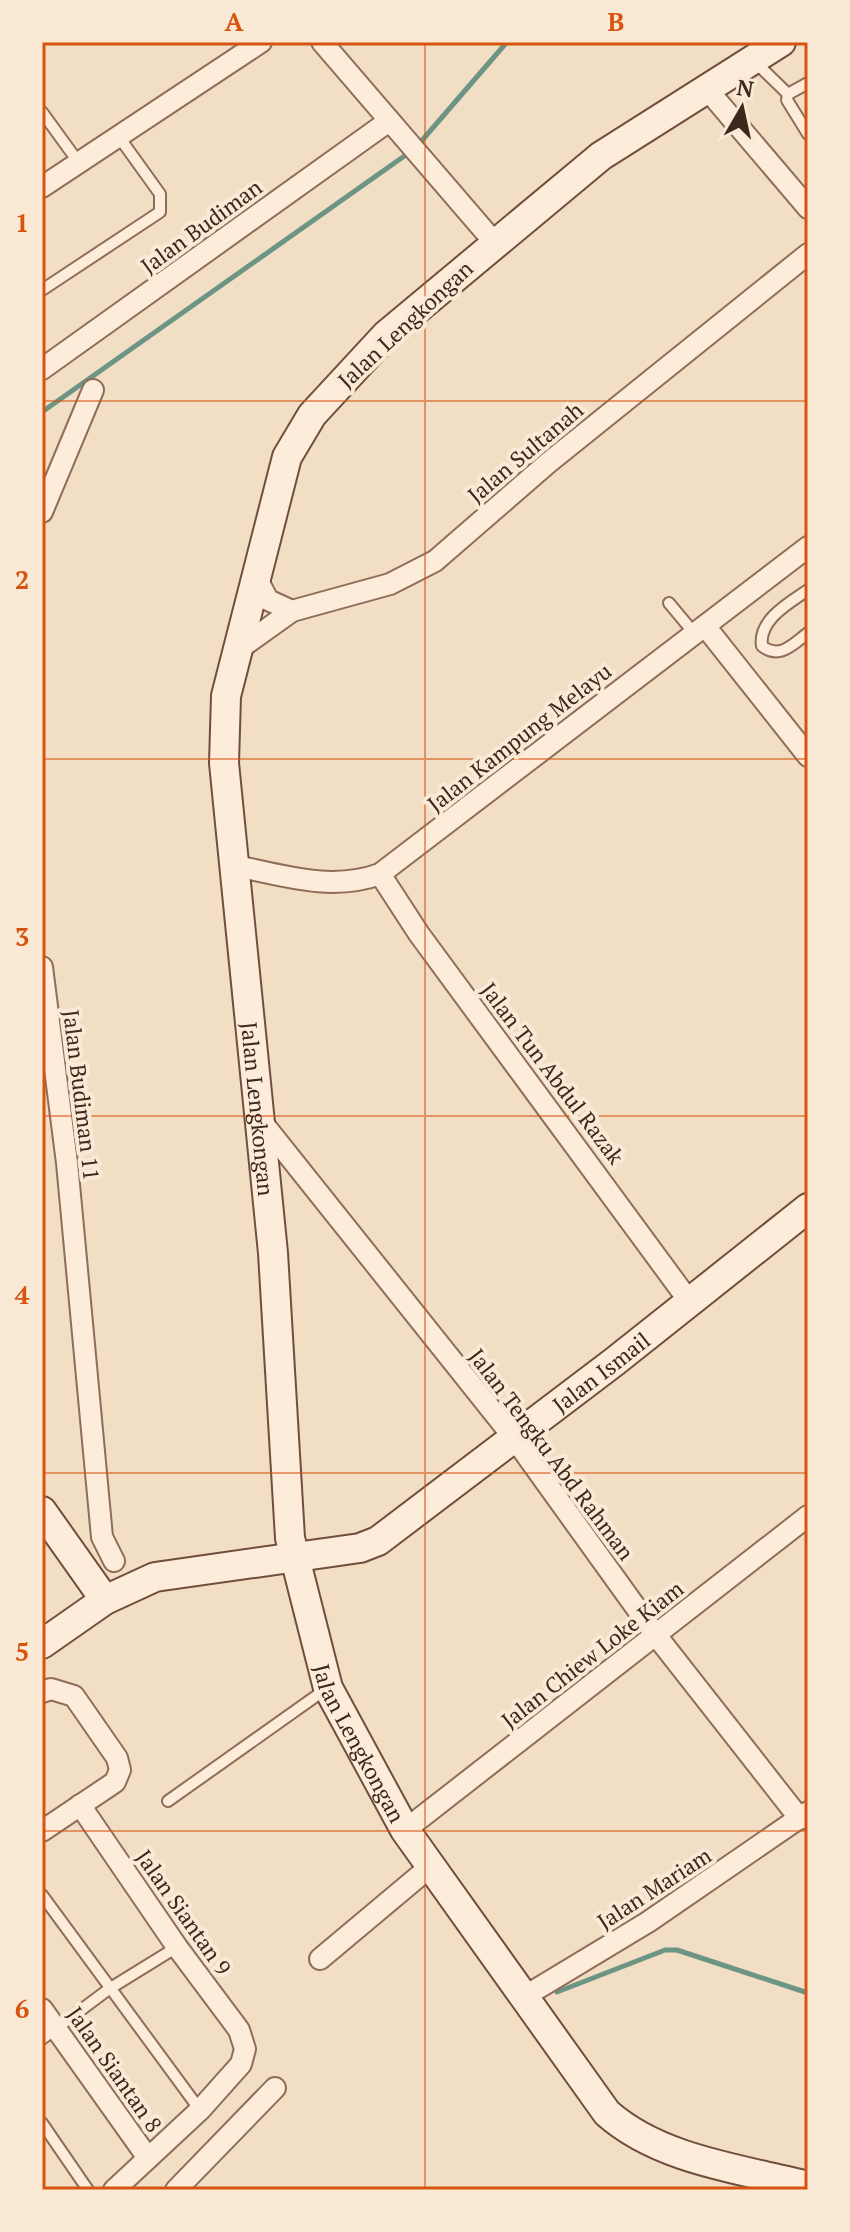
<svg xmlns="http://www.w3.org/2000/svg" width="850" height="2232" viewBox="0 0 850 2232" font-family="'PT Serif',serif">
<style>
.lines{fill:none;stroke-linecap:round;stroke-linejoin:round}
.stream{stroke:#6c9584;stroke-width:5}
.lane-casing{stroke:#8f6d59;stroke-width:14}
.street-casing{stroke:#8f6d59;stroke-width:24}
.secondary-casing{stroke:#714e3c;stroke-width:32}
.lane{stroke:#fcecd9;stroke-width:10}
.street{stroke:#fcecd9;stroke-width:20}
.secondary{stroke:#fcecd9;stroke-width:28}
.grid{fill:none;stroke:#d7540e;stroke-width:2;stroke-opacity:0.55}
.labels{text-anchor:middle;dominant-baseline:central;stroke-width:8;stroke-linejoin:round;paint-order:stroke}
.street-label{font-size:22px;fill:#3e281e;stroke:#f9e9d5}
.neatline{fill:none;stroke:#d7540e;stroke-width:3}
.grid-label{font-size:26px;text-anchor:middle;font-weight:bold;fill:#d7540e}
</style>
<rect width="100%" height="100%" fill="#f2ddc5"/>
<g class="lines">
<!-- stream -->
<g class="stream">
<polyline points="418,145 507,42"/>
<polyline points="42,412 410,152"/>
<polyline points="557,1992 665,1950 677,1950 808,1993"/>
</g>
<!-- lane casing -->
<g class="lane-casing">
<g id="lane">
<polyline points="754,61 788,94"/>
<polyline points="808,83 788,94 787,100 808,134"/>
<polyline points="42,112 79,163"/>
<polyline points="42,290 160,212 160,194 119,137"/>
<path d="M808,590C789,603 758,620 762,646C780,660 793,644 808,633"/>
<polyline points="669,603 694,633"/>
<polyline points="168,1801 326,1689"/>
<polyline points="42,1895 200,2110"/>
<polyline points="42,2039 109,1989 177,1947"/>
<polyline points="42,2123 88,2190"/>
</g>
</g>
<!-- street casing -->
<g class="street-casing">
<g id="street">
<polyline points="322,42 494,242"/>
<polyline points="706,88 808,208"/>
<polyline points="42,187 261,42"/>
<polyline points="42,369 389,121"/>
<polyline points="42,512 93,390"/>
<polyline points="256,577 268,600 292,611 390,584 435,561 548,463 808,254"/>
<polyline points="705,626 808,756"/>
<polyline points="239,649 292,611"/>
<path d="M232,865C281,875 331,892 380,874L808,547"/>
<polyline points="380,874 419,934 689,1301"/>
<polyline points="42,967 67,1163 102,1537 114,1561"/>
<polyline points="261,1121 514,1438 655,1634 800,1819"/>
<polyline points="42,1692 51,1689 74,1696 117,1758 120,1770 115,1782 42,1831"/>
<polyline points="80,1805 177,1947 239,2030 245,2049 241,2064 200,2110 114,2190"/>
<polyline points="405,1830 808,1516"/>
<polyline points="320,1959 431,1866"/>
<polyline points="522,1998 648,1922 808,1812"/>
<polyline points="42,2009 148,2158"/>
<polyline points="176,2190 275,2088"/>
</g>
</g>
<!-- secondary casing -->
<g class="secondary-casing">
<g id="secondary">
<path id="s1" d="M781,42L601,156L386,335L312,415L287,457L226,696L224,763L273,1253L290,1538L328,1688L405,1830L607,2113C660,2160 741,2169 808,2186"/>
<polyline points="42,1511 105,1600"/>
<path id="s2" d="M42,1644L105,1600L155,1577L360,1548L378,1541L614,1362L808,1208"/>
</g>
</g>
<!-- lane -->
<use href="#lane" class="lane"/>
<!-- street -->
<use href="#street" class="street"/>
<!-- secondary -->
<use href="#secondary" class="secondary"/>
</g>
<!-- grid -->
<path class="grid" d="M425,42V2190M42,401H808M42,759H808M42,1116H808M42,1473H808M42,1831H808"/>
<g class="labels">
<!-- street labels -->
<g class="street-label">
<text transform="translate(201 226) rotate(-36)">Jalan Budiman</text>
<text transform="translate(405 324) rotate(-43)">Jalan Lengkongan</text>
<text transform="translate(525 452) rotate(-40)">Jalan Sultanah</text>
<text transform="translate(519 737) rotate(-38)">Jalan Kampung Melayu</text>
<text transform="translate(553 1073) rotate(53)">Jalan Tun Abdul Razak</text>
<text transform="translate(82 1095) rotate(83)">Jalan Budiman 11</text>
<text stroke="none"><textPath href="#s1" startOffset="1312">Jalan Lengkongan</textPath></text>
<text stroke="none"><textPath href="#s2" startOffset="638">Jalan Ismail</textPath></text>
<text transform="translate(552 1454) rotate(53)">Jalan Tengku Abd Rahman</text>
<text transform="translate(592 1654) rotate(-38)">Jalan Chiew Loke Kiam</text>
<text stroke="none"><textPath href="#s1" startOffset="1960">Jalan Lengkongan</textPath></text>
<text transform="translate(654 1888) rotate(-33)">Jalan Mariam</text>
<text transform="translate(184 1912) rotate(55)">Jalan Siantan 9</text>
<text transform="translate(115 2069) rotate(55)">Jalan Siantan 8</text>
</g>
</g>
<!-- border -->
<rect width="850" height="2232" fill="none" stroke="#f9e9d5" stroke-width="88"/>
<!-- north arrow -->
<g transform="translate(742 108) rotate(9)" stroke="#f9e9d5" stroke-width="6" paint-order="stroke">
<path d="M0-6L14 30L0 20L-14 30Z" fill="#3e281e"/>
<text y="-12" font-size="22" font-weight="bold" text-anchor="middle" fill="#3e281e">N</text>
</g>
<rect x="44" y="44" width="762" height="2144" class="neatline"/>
<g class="grid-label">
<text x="234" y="31">A</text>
<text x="616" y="31">B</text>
<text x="22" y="232">1</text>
<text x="22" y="589">2</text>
<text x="22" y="946">3</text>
<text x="22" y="1304">4</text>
<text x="22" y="1661">5</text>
<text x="22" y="2018">6</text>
</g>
</svg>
